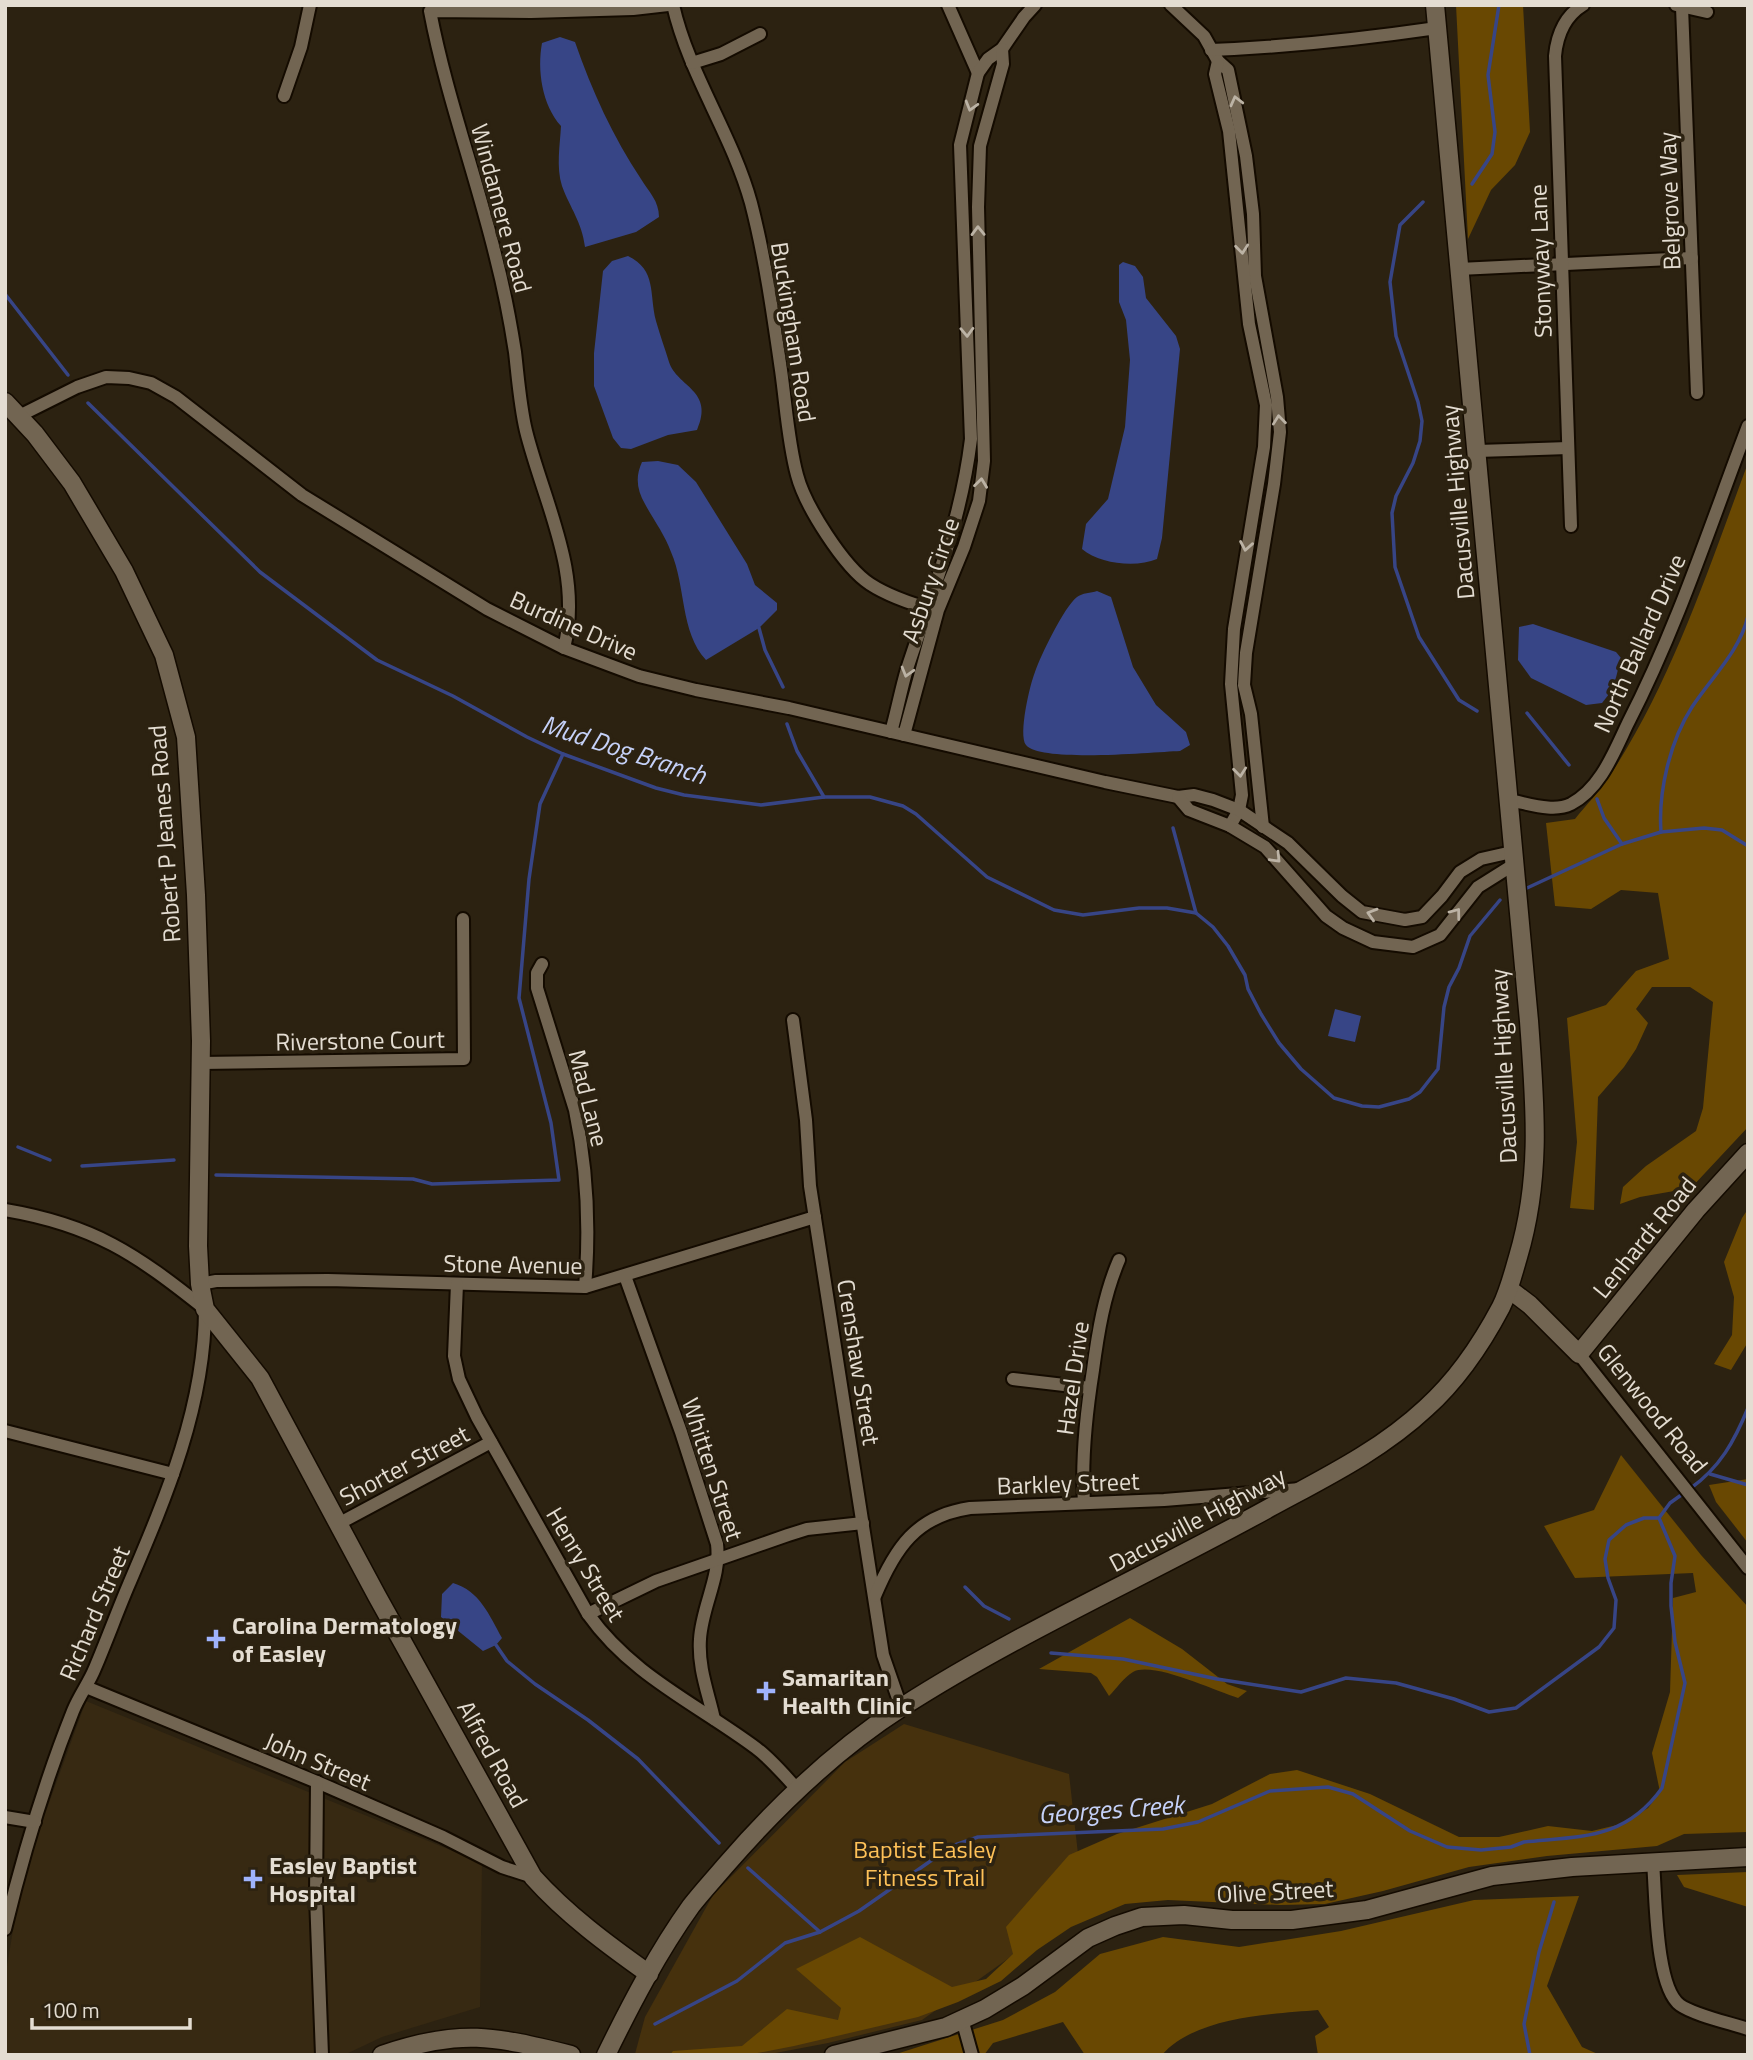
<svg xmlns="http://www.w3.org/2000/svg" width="1753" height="2060" viewBox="0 0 1753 2060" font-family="'Titillium Web',sans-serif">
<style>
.built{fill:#372912}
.green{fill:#46310d}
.forest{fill:#694802}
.water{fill:#374586}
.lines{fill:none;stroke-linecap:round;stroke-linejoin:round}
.stream{stroke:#374586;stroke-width:3.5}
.street-casing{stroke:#140b00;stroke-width:16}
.secondary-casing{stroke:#140b00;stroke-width:21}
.street{stroke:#726552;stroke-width:12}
.secondary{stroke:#726552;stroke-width:18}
.oneway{stroke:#bcb3a5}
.poi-dot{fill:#9fb3fd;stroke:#2c2211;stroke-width:2.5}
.labels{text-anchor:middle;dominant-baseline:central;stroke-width:7;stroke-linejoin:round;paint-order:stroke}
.street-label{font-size:24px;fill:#e4ddd2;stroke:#2c2211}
.poi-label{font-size:24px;font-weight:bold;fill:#e4ddd2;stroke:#2c2211;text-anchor:start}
.park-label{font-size:24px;fill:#fec158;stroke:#2c2211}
.water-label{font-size:26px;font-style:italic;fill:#c5d1f8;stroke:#2c2211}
</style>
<rect width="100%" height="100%" fill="#2c2211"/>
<!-- built -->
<polygon class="built" points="86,1701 482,1863 480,2007 382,2037 344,2055 5,2055 5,1978 19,1894 45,1814"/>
<!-- green -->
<polygon class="green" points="904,1724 1069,1774 1079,1863 1034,1940 922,2020 828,2043 765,2055 635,2054 645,2017 713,1895 845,1762"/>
<!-- forest -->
<g class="forest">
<polygon points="1456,5 1523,5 1530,132 1515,165 1491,190 1468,239"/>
<path d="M1748,463V1127L1691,1188L1640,1197L1620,1204L1623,1187L1646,1166L1696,1131L1703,1108L1713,1002L1690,987H1652L1636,1009L1648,1023L1636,1049L1624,1067L1598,1097L1594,1210L1570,1208L1577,1142L1567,1018L1606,1005L1636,971L1669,959L1658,893L1621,890L1591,909L1555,906L1546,823L1575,819C1586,805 1599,792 1609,777C1672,681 1708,570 1748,463Z"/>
<polygon points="1748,1209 1748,1342 1731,1370 1714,1364 1732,1335 1734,1297 1724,1262 1742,1218"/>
<polygon points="1621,1455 1701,1555 1748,1607 1748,1832 1684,1834 1657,1846 1547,1856 1469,1867 1383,1891 1325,1904 1280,1905 1168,1900 1125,1904 1071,1927 1037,1950 1001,1981 958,2002 918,2017 794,2046 747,2055 670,2055 673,2051 742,2046 787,2009 838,2020 841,2008 796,1969 860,1937 952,1987 986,1979 1013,1954 1006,1927 1069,1855 1117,1834 1212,1804 1270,1774 1297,1770 1370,1794 1459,1837 1499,1837 1548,1826 1592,1831 1621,1824 1648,1808 1660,1792 1652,1753 1670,1692 1673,1598 1696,1592 1693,1573 1575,1578 1544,1526 1594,1510"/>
<polygon points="1748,1479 1748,1543 1716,1502 1709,1485"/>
<path d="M1130,1618L1182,1649L1227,1684L1247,1691L1238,1698C1215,1691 1153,1661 1133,1672C1124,1677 1116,1689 1109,1696L1097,1677L1091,1673L1039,1669Z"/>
<polygon points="1748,1872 1748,1907 1684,1887 1677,1875"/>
<path d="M1579,1896L1547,1986L1582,2047L1600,2055H1318L1315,2036L1329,2027L1318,2010C1271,2014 1194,2017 1162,2055H1085L1063,2022L993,2043L984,2055H893L1003,2020L1055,1992L1100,1954L1163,1937L1239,1947L1341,1931L1474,1900Z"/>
</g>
<!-- water -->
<g class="water">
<path d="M560,37L575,42C592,91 613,137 641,179C649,192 659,201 659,217L636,232L585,247C582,222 570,208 562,186C556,167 560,145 561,126C542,105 537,70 542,43Z"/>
<path d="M628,256C657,270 649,294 656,321C660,335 665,349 669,362C677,387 715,390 697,430L668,435L631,449L621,448L613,438L594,386V353L603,271L612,261Z"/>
<path d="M1123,262L1135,266L1143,277L1146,298L1176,336L1180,349L1162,538L1157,559C1136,568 1100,564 1082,549L1086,524L1108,499L1125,427L1130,360L1126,320L1119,302V265Z"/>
<path d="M658,461L678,465L696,482L747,564L755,585L777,603V610L759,628L706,660C680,632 686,586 671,552C665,535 653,519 645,504C637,490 635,477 642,462Z"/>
<path d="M1097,591L1111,597L1133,667L1156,705L1186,732L1190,745L1180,751C1154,752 1041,763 1026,745C1018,735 1030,684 1035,672C1041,655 1064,607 1077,597C1082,593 1091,593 1097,591Z"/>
<polygon points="1533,624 1616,652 1621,658 1613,689 1602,703 1586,705 1531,678 1518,660 1519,627"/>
<polygon points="1335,1009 1361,1016 1355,1042 1328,1036"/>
<path d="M453,1583C480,1591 489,1615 502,1638L496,1645L483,1651L441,1617L442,1594Z"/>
</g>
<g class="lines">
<!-- stream -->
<g class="stream">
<polyline points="1472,184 1492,154 1495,132 1488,75 1499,5"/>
<polyline points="1423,202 1400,225 1390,282 1396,336 1418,402 1422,421 1420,441 1413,463 1396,496 1392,513 1395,567 1419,637 1459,700 1477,711"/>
<polyline points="5,294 68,375"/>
<polyline points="88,403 260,572 377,660 453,696 527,737 563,754 656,788 684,795 761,805 824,797 870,797 903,806 916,814 987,877 1054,910 1083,915 1139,908 1167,908 1196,913 1213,927 1228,946 1245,975 1248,989 1261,1014 1279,1043 1301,1069 1334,1098 1362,1106 1379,1107 1409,1099 1420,1092 1438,1069 1444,1007 1449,987 1459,968 1470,936 1500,900"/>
<polyline points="759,628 765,650 783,687"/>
<polyline points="1527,713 1569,765"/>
<polyline points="787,724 797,751 824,797"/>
<polyline points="1597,799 1604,818 1622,844"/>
<polyline points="1173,828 1196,913"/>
<path d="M1661,832C1658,792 1670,741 1692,707C1711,678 1740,651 1748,616"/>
<polyline points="1527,888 1622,844 1661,832 1704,828 1722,830 1748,846"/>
<polyline points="18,1147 50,1160"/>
<polyline points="82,1166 174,1160"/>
<polyline points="216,1175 413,1179 432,1184 559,1180 551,1123 519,998 529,879 540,804 563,754"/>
<polyline points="1710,1474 1748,1485"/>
<path d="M1691,1488C1720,1467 1734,1442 1748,1408"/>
<polyline points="1659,1518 1670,1503 1684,1493"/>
<polyline points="965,1587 984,1606 1009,1619"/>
<polyline points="496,1645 507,1661 535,1684 588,1720 638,1759 719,1843"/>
<polyline points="1051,1653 1123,1659 1217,1679 1301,1692 1346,1678 1396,1683 1454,1699 1489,1712 1516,1708 1599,1647 1614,1628 1616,1600 1608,1578 1605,1559 1609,1540 1626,1525 1644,1518 1659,1518"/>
<polyline points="748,1868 820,1932"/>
<path d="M655,2024L737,1981L785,1943L820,1932L859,1911L952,1846L978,1837L1163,1829L1198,1822L1270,1791L1328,1787L1353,1794L1410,1831L1447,1847L1481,1850L1511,1847L1524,1842C1581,1836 1625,1840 1662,1788L1685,1683L1675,1642L1671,1606V1583L1675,1556L1659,1518"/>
<polyline points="1530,2055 1524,2024 1539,1952 1554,1902"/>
</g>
<!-- street casing -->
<g class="street-casing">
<g id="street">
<path d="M673,5C689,75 732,134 751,203C765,257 773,314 781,370C786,405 788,442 797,475C805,506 844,567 870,584C890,597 912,604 934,610"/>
<polyline points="948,5 978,73"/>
<polyline points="1171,5 1204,36 1218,61 1228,70 1246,156 1253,214 1255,276 1277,397 1280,432 1274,484 1246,653 1244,685 1251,714 1263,827"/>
<polyline points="1676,5 1707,12"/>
<polyline points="1682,7 1697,393"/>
<path d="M1211,50C1287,47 1361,39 1437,28"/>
<polyline points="1218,61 1215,74 1229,131 1249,324 1266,405 1264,447 1234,629 1231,684 1242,795 1239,810 1230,826"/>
<polyline points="692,63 721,54 760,34"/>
<polyline points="284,96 301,47 310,5"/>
<polyline points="1459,269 1692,258"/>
<polyline points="19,416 77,387 106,377 129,378 151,383 176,397 302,495 487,609 564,648 639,676 696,690 789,708 1105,782 1178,797 1194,795 1213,800 1239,810 1288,843 1342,896 1362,912 1405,920 1422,917 1442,896 1460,872 1481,859 1512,852"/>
<polyline points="1477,451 1568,448"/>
<path d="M1571,526L1555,56C1557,35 1565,16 1583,5"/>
<path d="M564,648C583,573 544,503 526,431C520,406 518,378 515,352C510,320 504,289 496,258C476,175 446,95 430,11L531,12L633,9L668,5"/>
<path d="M891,732C897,711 901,689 907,669C933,590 961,521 971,439L960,145L978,73L988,59L1002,49L1024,17L1035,5"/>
<polyline points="904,735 938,610 964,547 979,501 984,461 978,207 980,146 1003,64 1002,49"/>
<polyline points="1178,797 1189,810 1230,826 1265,847 1326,916 1343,928 1373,942 1413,947 1440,935 1478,887 1513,865"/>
<path d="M1508,800C1527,803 1553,813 1571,804C1601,788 1614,752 1628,723C1677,628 1710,526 1748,426"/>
<path d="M542,964L537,973V988L575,1110C587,1168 590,1228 585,1287"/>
<polyline points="793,1020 806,1120 810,1186 883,1655 901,1707"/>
<polyline points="200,1063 464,1059 463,919"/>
<path d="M5,1210C94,1225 136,1254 205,1309C205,1406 166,1497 129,1584C117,1612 107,1640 95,1668C89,1683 79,1696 73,1711C45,1781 23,1855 5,1929"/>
<path d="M625,1276L681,1432L717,1544C721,1577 702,1606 700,1639C698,1668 708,1692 714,1719"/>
<polyline points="200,1284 216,1281 328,1280 585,1287 815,1217"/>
<path d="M457,1284L454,1356L459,1379L477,1417L588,1614C632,1676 697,1704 756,1748C771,1759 784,1775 798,1790"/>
<polyline points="1579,1354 1748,1568"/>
<polyline points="1013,1379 1090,1388"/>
<polyline points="5,1431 173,1474"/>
<path d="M1084,1503C1081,1458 1086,1414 1093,1370C1098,1332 1104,1295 1119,1260"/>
<polyline points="338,1524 491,1442"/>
<path d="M875,1596C895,1548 916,1516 970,1508L1164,1500L1300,1489"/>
<polyline points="588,1614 656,1581 788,1535 807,1529 863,1523"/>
<polyline points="86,1687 317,1782 443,1837 502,1867 533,1877"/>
<polyline points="317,1782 316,1897 322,2055"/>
<polyline points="5,1817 35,1822"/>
<path d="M1653,1863C1656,1894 1655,1987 1680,2005C1694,2015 1730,2023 1748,2029"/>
<polyline points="962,2019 972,2055"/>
</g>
</g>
<!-- secondary casing -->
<g class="secondary-casing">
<g id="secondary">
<path d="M5,402L35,434L72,483L124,571L164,655L186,737L196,895L201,1041L198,1246L200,1284L205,1309L260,1378L377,1596L533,1877C566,1914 608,1945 649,1974"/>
<polyline points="1509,1289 1530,1305 1579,1354 1696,1210 1748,1153"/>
<path d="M382,2055C460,2028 494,2036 571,2055"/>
<path d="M606,2055C631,2004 658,1952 691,1906C702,1892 714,1879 725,1866C777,1806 835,1750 902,1707C1019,1632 1148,1575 1269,1508C1324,1478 1380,1451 1426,1408C1456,1381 1482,1343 1501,1307C1509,1291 1513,1274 1518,1257C1542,1176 1535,1104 1529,1021L1435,5"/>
<polyline points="834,2055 946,2027 985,2009 1023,1986 1088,1938 1115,1926 1142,1917 1184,1915 1232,1920 1292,1920 1367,1910 1492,1876 1572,1867 1748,1857"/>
</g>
</g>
<!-- street -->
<use href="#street" class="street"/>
<!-- secondary -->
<use href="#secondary" class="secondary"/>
</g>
<!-- one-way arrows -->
<defs><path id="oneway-chevron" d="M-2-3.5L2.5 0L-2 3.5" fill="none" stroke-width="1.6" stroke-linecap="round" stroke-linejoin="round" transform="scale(1.75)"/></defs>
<g class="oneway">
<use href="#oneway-chevron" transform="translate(1236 101) rotate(-104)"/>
<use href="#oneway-chevron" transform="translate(971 106) rotate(106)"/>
<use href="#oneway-chevron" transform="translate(978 231) rotate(-91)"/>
<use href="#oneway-chevron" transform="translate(1242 249) rotate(84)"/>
<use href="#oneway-chevron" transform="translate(967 332) rotate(88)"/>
<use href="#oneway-chevron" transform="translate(1279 420) rotate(-96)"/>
<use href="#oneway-chevron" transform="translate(981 483) rotate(-83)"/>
<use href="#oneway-chevron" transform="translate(1246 546) rotate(100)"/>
<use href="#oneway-chevron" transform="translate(907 672) rotate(106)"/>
<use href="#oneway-chevron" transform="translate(1240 772) rotate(84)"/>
<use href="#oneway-chevron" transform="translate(1276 858) rotate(46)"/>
<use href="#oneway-chevron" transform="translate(1456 913) rotate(-53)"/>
<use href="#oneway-chevron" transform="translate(1372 914) rotate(-163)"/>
</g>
<!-- markers -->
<g class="poi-dot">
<path d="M212.5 1628.5h7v7h7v7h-7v7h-7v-7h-7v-7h7z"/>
<path d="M762.5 1680.5h7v7h7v7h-7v7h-7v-7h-7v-7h7z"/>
<path d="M249.5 1868.5h7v7h7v7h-7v7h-7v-7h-7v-7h7z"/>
</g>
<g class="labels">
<!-- street labels -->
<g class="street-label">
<text transform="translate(1669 201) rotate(-92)">Belgrove Way</text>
<text transform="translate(502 208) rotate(75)">Windamere Road</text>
<text transform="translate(1540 261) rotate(-92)">Stonyway Lane</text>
<text transform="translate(794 332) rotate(81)">Buckingham Road</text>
<text transform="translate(1457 502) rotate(-95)">Dacusville Highway</text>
<text transform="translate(930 580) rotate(-71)">Asbury Circle</text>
<text transform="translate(574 625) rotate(24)">Burdine Drive</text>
<text transform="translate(1639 643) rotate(-66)">North Ballard Drive</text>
<text transform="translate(164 834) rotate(-94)">Robert P Jeanes Road</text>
<text transform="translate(360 1040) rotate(-1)">Riverstone Court</text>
<text transform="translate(1503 1066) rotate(-93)">Dacusville Highway</text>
<text transform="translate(589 1098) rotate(76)">Mad Lane</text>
<text transform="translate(1644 1237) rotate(-51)">Lenhardt Road</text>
<text transform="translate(513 1264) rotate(1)">Stone Avenue</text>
<text transform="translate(859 1362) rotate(81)">Crenshaw Street</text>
<text transform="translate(1072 1378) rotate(-82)">Hazel Drive</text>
<text transform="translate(1653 1408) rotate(51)">Glenwood Road</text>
<text transform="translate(404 1465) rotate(-28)">Shorter Street</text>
<text transform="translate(713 1469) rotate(72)">Whitten Street</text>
<text transform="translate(1068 1483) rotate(-2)">Barkley Street</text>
<text transform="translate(1197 1519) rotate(-28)">Dacusville Highway</text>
<text transform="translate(586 1564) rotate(59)">Henry Street</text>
<text transform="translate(94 1613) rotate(-67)">Richard Street</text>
<text transform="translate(493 1754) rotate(61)">Alfred Road</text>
<text transform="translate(318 1761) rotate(23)">John Street</text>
<text transform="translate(1275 1891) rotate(-3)">Olive Street</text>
</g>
<!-- poi labels -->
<g class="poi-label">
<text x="232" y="1625">Carolina Dermatology<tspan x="232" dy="28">of Easley</tspan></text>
<text x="782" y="1677">Samaritan<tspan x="782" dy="28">Health Clinic</tspan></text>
<text x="269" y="1865">Easley Baptist<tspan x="269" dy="28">Hospital</tspan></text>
</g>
<!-- park labels -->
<g class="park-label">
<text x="925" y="1849">Baptist Easley<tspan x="925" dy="28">Fitness Trail</tspan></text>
</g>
<!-- water labels -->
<g class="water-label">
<text transform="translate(624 749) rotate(18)">Mud Dog Branch</text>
<text transform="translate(1111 1809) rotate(-4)">Georges Creek</text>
</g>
</g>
<!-- border -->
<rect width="1753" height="2060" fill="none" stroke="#e4ddd2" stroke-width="14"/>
<!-- scale -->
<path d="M32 2018v10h158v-10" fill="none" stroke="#e4ddd2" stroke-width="3.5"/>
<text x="42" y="2018" font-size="21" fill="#e4ddd2" stroke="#2c2211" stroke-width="5" paint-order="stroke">100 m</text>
</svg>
